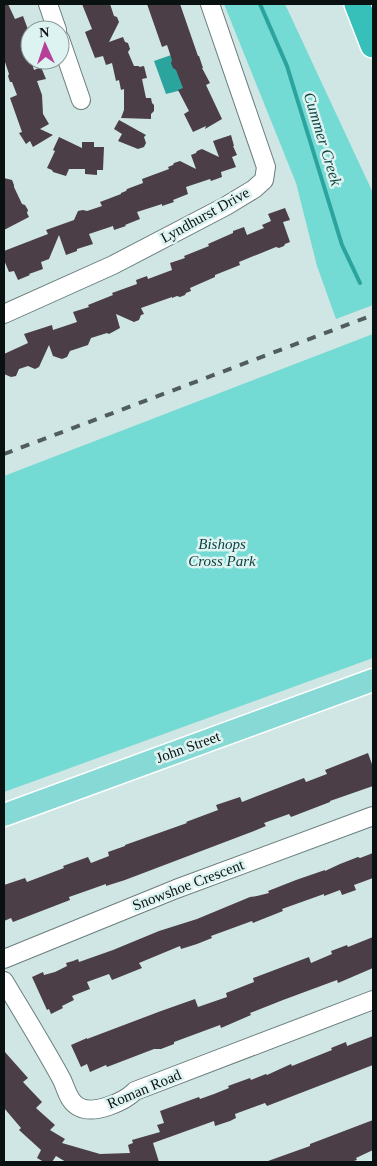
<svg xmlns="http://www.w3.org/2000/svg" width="377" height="1166" viewBox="0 0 377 1166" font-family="Georgia,serif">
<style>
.green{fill:#73dad4}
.water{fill:#2ca49e}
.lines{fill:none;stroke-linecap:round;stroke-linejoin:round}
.stream{stroke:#2ca49e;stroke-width:4}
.building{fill:#4b3e46}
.minor-casing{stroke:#6a7f7d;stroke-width:20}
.major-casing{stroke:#fff;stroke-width:25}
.highway-casing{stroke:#fff;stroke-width:28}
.minor{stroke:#fff;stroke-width:18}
.major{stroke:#87d9d5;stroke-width:22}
.highway{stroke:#37c0b9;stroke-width:25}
.rail{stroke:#505d5c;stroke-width:4;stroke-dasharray:9 9;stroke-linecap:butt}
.labels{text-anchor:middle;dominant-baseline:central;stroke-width:5;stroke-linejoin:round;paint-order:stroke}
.street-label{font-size:15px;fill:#0a1211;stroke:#ddf3f1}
.park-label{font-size:15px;font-style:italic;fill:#0f4240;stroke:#ddf3f1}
.water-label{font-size:16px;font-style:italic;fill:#114441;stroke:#ddf3f1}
</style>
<rect width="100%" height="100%" fill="#d0e6e4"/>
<!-- green -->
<g class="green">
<polygon points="224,4 285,4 373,193 373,305 336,319 317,266 296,183"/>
<polygon points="373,334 373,658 4,792 4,476"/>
</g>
<!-- water -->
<polygon class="water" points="174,54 186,89 166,94 154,61"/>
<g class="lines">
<!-- stream -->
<polyline class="stream" points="260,4 287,66 342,245 360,283"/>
</g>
<!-- building -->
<g class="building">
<polygon points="4,4 8,4 15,19 23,16 30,35 30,43 27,44 30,55 30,60 31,60 34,70 41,67 46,79 37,81 42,95 43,114 49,124 40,129 53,135 33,147 30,141 26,144 19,133 22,132 10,98 17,95 12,82 10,82 8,76 9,74 4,59"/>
<polygon points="82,4 110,4 114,16 117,17 119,22 109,42 123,37 125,42 128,43 130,49 128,52 134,66 139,66 139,67 144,66 147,78 142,79 146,98 151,98 152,103 154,105 154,111 151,114 151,119 121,118 124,110 124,89 121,90 119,80 116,81 112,63 106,65 103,56 95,58 85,32 92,29"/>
<polygon points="147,4 180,4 198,56 199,56 203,68 202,68 210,83 206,85 222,119 205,129 206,126 193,132 184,114 189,111 178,90 183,88 176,70 173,68 171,63 172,60 167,45 162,47"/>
<polygon points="119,120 146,135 144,137 146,143 144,147 138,149 118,141 122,134 114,129"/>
<polygon points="231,135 234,146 233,146 237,155 232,157 236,167 221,172 222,177 211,181 210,179 186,187 188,194 173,200 174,202 162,206 162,204 137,212 140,219 125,225 126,226 114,230 113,226 89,234 93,244 77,249 77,251 66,255 59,235 49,259 41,262 43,269 29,274 30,275 18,280 14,271 9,272 4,260 4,251 48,234 46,230 74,220 78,211 83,210 87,211 102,206 100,202 121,194 121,193 126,191 127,189 143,183 142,179 169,169 168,167 173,165 174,163 180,161 196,169 191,155 196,153 197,151 202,149 219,157 213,141"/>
<polygon points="59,137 82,148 82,142 94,142 94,147 104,147 103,170 97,170 97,175 85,174 85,169 69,169 66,176 53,172 52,170 47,168 55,151 53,150"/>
<polygon points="4,178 12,180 14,185 14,187 22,204 25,205 28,210 27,213 29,217 4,230"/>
<polygon points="285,208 290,220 283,222 290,242 285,244 284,246 279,248 276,247 239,262 240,265 215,275 215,277 190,288 191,291 186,293 185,295 180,297 177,296 172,298 172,297 141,308 144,314 141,315 139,320 134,322 116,314 120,328 109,334 107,333 91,338 88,345 70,351 67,357 62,359 53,356 49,345 39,367 35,369 28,366 19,369 16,376 11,377 4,374 4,354 28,343 24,334 52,325 53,330 77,322 73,312 89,307 88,305 113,295 112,293 137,284 136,280 147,276 148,279 172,270 170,263 185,258 184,256 209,246 208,244 233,233 233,231 244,227 247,235 264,228 262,225 271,221 268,214"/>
<polygon points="368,753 373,767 373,786 330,801 330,802 291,817 289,814 264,823 266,826 254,831 125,880 106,886 106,884 69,897 70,900 13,922 11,918 4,921 4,885 25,878 27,882 64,868 63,866 88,857 91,863 109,856 108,852 125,846 125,845 187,823 186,822 218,810 216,805 240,797 242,802 304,778 306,782 327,774 325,770"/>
<polygon points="373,853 373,878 354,885 356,890 342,895 340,890 324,896 324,894 282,909 283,911 253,923 252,921 211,936 212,938 197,944 181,949 180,946 139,963 142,968 112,980 109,974 87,982 90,989 72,996 74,1000 62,1006 63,1008 51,1014 49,1009 47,1010 32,977 43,972 44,975 55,972 67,966 66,963 73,961 78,959 79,962 113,950 159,931 197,919 250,897 257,896 269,893 268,891 296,880 325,870 325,871 340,864 358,857 360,858"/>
<polygon points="373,937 373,968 338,983 337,980 283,1000 250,1013 251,1015 221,1028 220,1025 174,1042 174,1044 161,1049 154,1049 107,1067 106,1065 90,1072 87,1064 81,1067 71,1045 87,1038 87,1039 161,1011 195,999 198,1007 227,997 226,993 254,982 253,978 309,957 311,963 332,954 331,951 347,945 348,947"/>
<polygon points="373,1036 373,1065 267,1106 265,1103 235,1114 236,1118 230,1121 215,1126 214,1121 153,1143 159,1162 66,1162 56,1156 52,1162 44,1162 37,1158 41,1150 19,1130 21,1128 4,1108 4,1051 28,1078 23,1082 42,1102 36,1108 55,1125 50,1130 65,1139 62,1143 100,1154 130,1153 128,1145 133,1143 132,1140 160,1132 157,1125 164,1123 160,1111 199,1097 200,1099 214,1094 229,1088 228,1086 250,1078 251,1080 266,1074 267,1075 291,1064 292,1066 332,1050 331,1048 346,1042 347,1046"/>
<polygon points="373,1120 373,1150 356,1158 357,1160 351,1162 268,1162 268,1161 310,1146 310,1144"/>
</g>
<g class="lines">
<!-- minor casing -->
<g class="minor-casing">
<g id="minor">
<polyline points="48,4 57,30"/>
<polyline points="60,39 81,100"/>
<polyline points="4,314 113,265 226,206 254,189 264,180 266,167 210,4"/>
<polyline points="4,959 176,889 373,816"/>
<path d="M4,981C23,1013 43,1045 61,1078C66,1087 68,1102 79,1107C94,1115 124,1102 135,1091L373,1000"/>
</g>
</g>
<!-- major casing -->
<g class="major-casing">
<polyline id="major" points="4,815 373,680"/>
</g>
<!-- highway casing -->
<g class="highway-casing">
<polyline id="highway" points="357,4 373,45"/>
</g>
<!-- minor -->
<use href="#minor" class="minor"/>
<!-- major -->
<use href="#major" class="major"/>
<!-- highway -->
<use href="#highway" class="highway"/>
<!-- rail -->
<polyline class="rail" points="4,454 373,315"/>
</g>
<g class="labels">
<!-- street labels -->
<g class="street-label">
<text transform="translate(205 215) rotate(-29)">Lyndhurst Drive</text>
<text transform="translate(188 747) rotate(-20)">John Street</text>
<text transform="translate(188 885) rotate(-21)">Snowshoe Crescent</text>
<text transform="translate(144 1089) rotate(-23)">Roman Road</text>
</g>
<!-- park labels -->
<g class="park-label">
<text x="222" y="544">Bishops<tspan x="222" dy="17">Cross Park</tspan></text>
</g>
<!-- water labels -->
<g class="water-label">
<text transform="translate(323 139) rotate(73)">Cummer Creek</text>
</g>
</g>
<!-- border -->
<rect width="377" height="1166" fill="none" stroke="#0a1211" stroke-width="10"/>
<!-- north arrow -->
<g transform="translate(45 45) rotate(357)"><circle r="24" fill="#ddf3f1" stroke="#899997"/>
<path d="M0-4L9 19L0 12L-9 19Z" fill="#b64097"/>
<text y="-8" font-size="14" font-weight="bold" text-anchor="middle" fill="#0a1211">N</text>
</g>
</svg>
